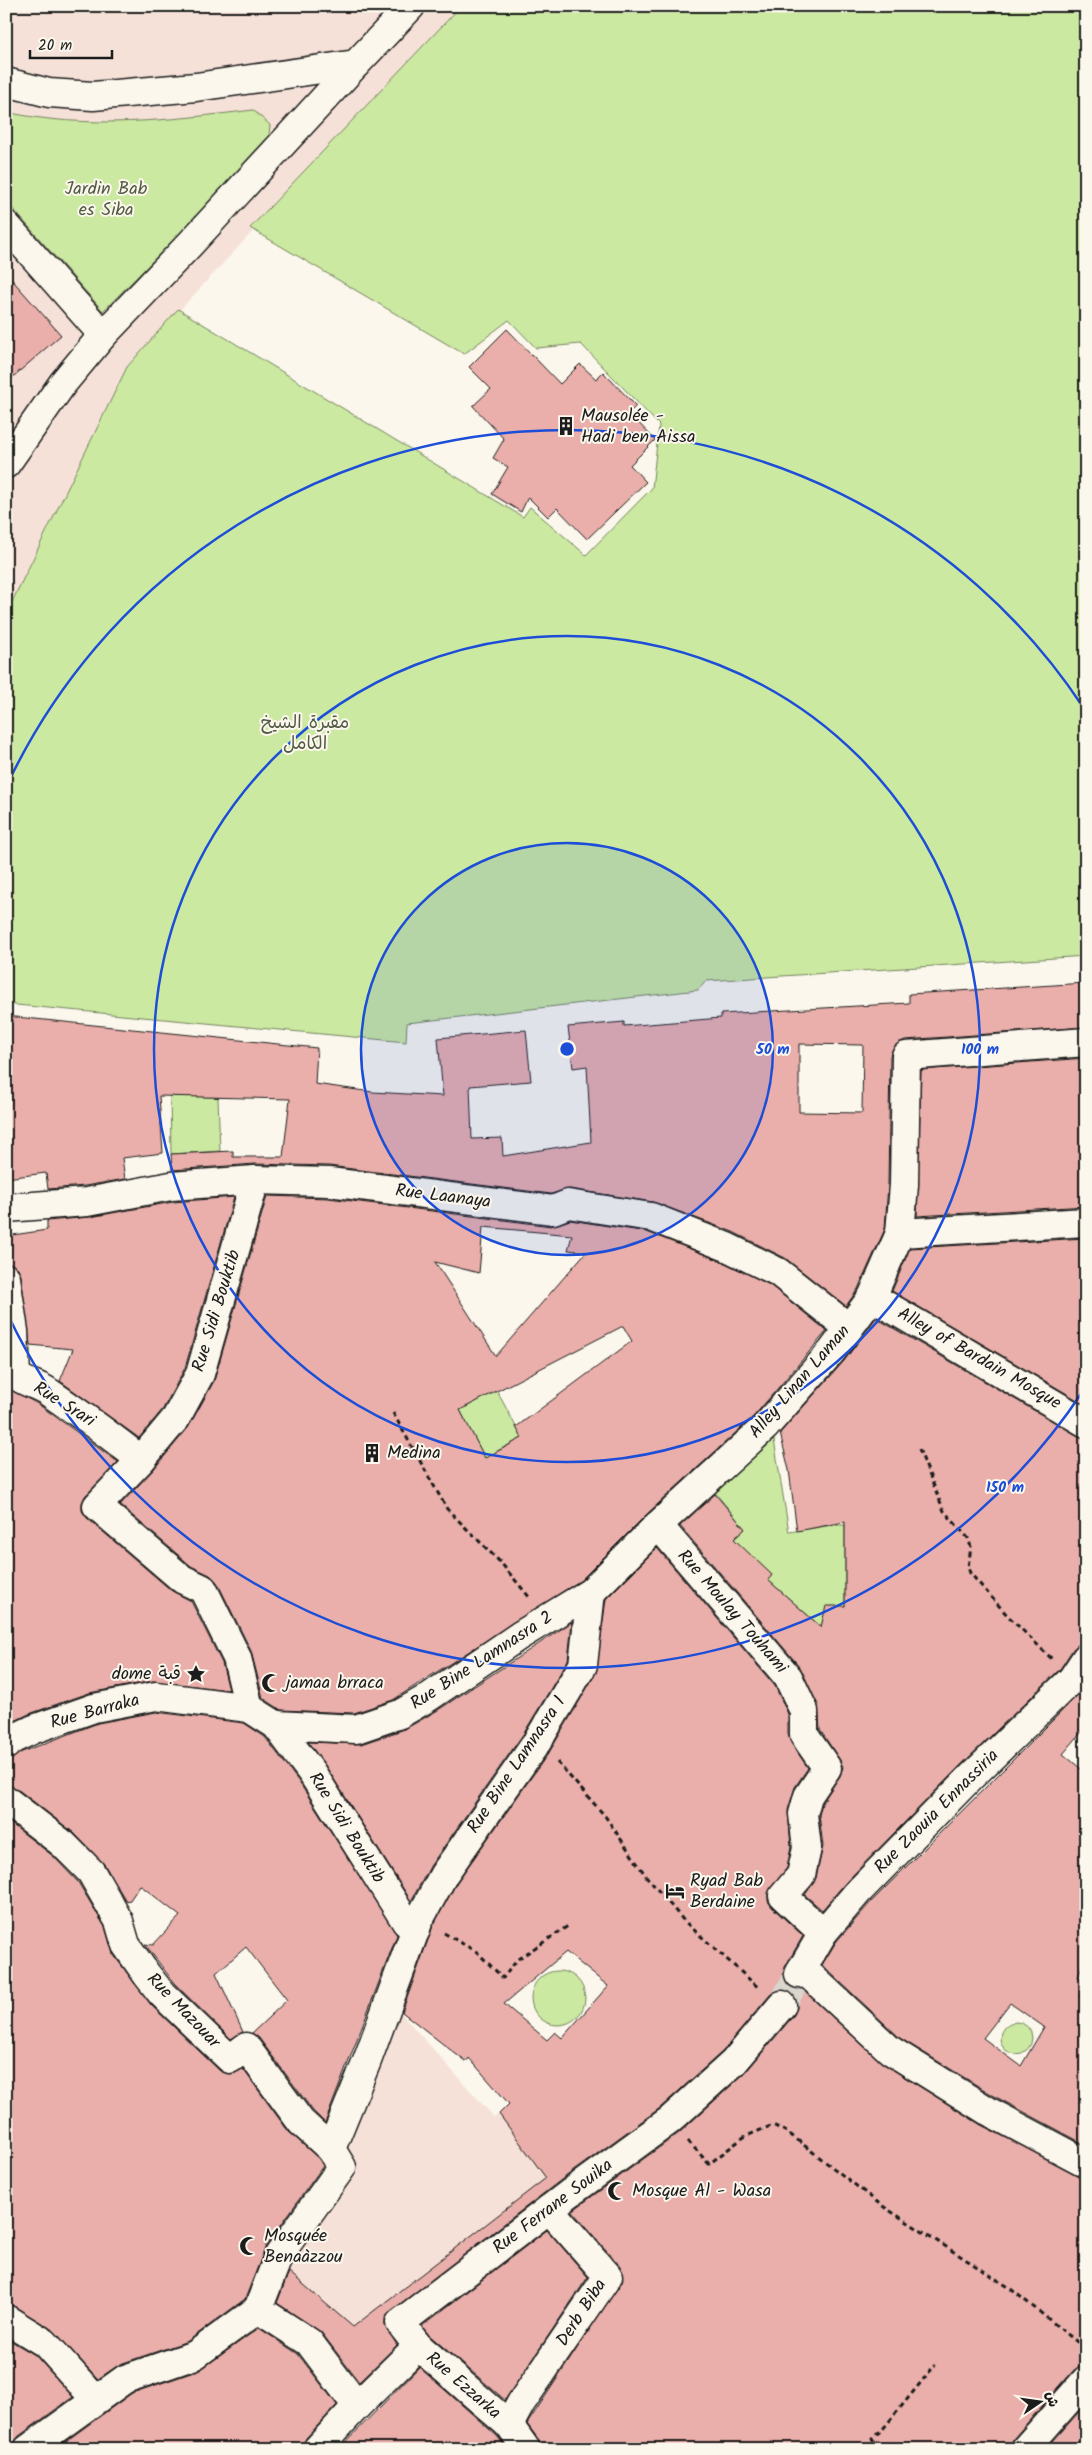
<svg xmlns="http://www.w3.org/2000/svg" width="1092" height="2455" viewBox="0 0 1092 2455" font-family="Kalam,'Playpen Sans Arabic',sans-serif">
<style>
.built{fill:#f6e1d8}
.green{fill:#cbe9a1;stroke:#74825e}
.building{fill:#eaafaa;stroke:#1c1c1c;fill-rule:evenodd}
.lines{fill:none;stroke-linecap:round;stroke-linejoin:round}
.minor-tunnel{stroke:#dad6cd;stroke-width:28;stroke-dasharray:28 14;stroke-linecap:butt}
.minor-casing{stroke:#1c1c1c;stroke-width:31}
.path{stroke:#1c1c1c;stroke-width:3;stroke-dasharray:5 4;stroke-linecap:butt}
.minor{stroke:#fbf7ec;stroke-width:28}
.ring{fill:none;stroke:#1d4ed8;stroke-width:2.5}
.labels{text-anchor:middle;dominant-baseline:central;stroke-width:4;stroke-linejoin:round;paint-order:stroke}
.park-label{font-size:18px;fill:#515a44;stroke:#fbf7ec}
.poi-label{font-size:18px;fill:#1c1c1c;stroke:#fbf7ec;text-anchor:start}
.street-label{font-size:18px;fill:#1c1c1c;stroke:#fbf7ec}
.centre{fill:#1d4ed8;stroke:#fbf7ec;stroke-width:2.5}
.ring-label{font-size:15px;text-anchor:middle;font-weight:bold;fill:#1d4ed8;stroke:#fbf7ec;stroke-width:4;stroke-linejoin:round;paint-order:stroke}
</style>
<rect width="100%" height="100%" fill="#fbf7ec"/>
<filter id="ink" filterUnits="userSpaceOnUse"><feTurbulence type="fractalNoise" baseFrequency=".02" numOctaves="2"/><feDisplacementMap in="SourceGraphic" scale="10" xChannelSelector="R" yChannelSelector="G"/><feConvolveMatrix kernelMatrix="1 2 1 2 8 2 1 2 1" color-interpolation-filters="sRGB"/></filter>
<g filter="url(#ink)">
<!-- built -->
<g class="built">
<polygon points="6,6 462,6 127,367 6,614"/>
<polygon points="397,2009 494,2117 499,2114 546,2178 343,2334 328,2305 284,2268"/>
</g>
<!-- green -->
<g class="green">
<polygon points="461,6 1086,6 1086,956 706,981 698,990 407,1023 406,1042 6,1004 6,614 127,367 178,309 523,517 530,507 586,555 652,488 659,425 581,344 536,348 509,320 464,354 250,228"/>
<path d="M253,110L270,125L268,145L103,311L6,201V112C88,130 171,120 253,110Z"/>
<polygon points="170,1096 218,1097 220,1151 171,1154"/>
<polygon points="497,1391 522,1438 495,1452 495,1478 460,1410"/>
<polygon points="774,1440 789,1532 833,1525 845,1525 845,1606 821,1627 768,1580 734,1539 745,1529 713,1490"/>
<circle cx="558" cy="1998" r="27"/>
<circle cx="1016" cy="2038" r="16"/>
</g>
<!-- building -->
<g class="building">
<polygon points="6,273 61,335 6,383"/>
<polygon points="507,329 560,384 580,364 596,379 603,372 636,406 629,413 655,440 630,465 646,482 587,539 557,508 548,517 528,497 521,512 492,494 508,467 493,458 504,439 473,406 491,389 469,367"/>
<path d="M1086,983V1027L905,1040L898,1043L893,1048L890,1056L888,1184L885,1229L858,1289L846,1306L785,1258L733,1232L653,1202L570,1189L551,1194L329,1166L255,1164L172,1170L171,1154L233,1151V1157H283L290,1099L159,1096L163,1153L122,1158L125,1179L85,1186L48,1189L46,1173L6,1178V1016L317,1048L315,1084L372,1092L443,1096L438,1038L526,1030L531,1081L470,1086L472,1139L502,1138L503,1156L591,1142L587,1066L573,1068L568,1027L624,1022V1026L721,1018V1014L909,1003V994ZM799,1044L863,1045L862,1113L799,1112Z"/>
<polygon points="1086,1058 1086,1206 917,1216 921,1070"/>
<path d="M267,1196L328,1198L551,1226L570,1220L647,1232L721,1261L770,1285L827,1331L754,1416L647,1514L581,1580L393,1700L354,1713L281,1710L263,1698L251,1651L217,1582L210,1575L191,1566L120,1505L153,1470L188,1428L214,1381ZM483,1227L572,1235L568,1250L586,1252L496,1356L435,1262L479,1273ZM623,1326L632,1341L516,1427L522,1438L485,1458L460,1410Z"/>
<polygon points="234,1197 185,1368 163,1409 139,1438 60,1381 73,1349 30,1345 21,1276 18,1268 6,1263 6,1236 47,1230 47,1221 90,1217 173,1202"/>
<polygon points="1086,1238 1086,1405 892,1291 910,1248"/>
<polygon points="876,1318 1078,1436 1086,1439 1086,1643 1079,1644 1073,1649 1060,1669 960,1766 847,1881 822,1910 805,1895 816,1878 823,1846 819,1815 822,1803 840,1776 843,1767 840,1760 820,1730 818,1705 800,1667 680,1526 715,1494 745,1529 734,1539 772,1575 768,1580 821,1627 826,1606 845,1606 845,1522 797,1531 789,1470 780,1433 844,1361"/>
<polygon points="6,1387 38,1404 118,1462 85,1496 82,1503 82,1511 87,1518 172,1591 191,1601 222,1663 229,1690 153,1681 89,1693 29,1714 6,1725"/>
<path d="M657,1548L775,1686L788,1714V1735L791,1743L808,1768L795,1787L788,1810L791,1847L787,1868L768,1893V1901L772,1907L803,1936L785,1967L783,1974L786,1982L792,1988L802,1989L882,2063L981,2125L1086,2178V2365L1074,2370L1013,2439L1010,2449H541L539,2440L527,2424L623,2279L620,2266L572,2211L679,2133L745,2073L794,2015L797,2008V2000L792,1993L785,1990H777L770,1995L723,2051L660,2108L561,2180L391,2311L385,2318V2326L397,2345L359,2382L321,2332L277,2303L289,2272L353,2327L546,2178L499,2114L509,2104L469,2058L466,2062L402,2012L433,1926L457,1882L550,1751L596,1673L606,1599ZM566,1952L608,1986L562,2038L555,2032L547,2040L504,2004Z"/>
<polygon points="572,1622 568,1660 524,1733 431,1865 411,1901 325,1765 308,1742 361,1744 405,1729 438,1710"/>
<path d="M1086,1687V1727L1063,1754L1086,1773V1956L1078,1977L1086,1983L1079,1997L1086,2002V2145L996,2097L900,2038L822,1965L836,1942L870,1903ZM1010,2003L1044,2027L1021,2066L983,2038Z"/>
<polygon points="156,1712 244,1723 265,1737 299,1782 397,1935 325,2123 313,2111 259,2038 252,2033 287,2000 246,1947 216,1973 243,2032 231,2039 174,1983 145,1944 153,1945 180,1916 140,1885 130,1900 126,1901 104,1864 74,1833 16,1788 6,1785 6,1760 22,1752 98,1723"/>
<polygon points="6,1820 53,1856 78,1882 105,1927 113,1954 151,2005 220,2071 232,2074 243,2069 288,2131 319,2159 323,2166 266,2246 245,2299 188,2341 120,2364 98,2379 53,2330 14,2306 6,2303"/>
<polygon points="547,2230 588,2277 505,2400 429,2335 422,2326"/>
<polygon points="259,2328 298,2354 337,2405 306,2438 302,2449 55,2449 132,2393 200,2370"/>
<polygon points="6,2338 35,2355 73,2397 19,2436 14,2442 13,2449 6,2449"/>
<polygon points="419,2367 497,2436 507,2449 339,2449"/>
<polygon points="1086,2404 1086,2449 1046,2449"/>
</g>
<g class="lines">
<!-- minor-tunnel -->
<polyline class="minor-tunnel" points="782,2005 799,1974"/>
<!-- minor casing -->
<g class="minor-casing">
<g id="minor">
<polyline points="6,82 49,93 93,96 196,87 356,64 411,6"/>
<polyline points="6,225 103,335"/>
<polyline points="6,464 63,383 103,335 191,243 356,64"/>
<polyline points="6,1208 87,1202 171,1186 255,1180 329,1182 553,1210 568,1204 651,1217 727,1247 778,1272 849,1328"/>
<polyline points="900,1233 1086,1222"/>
<path d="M6,1278L14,1331L16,1375C24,1383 37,1384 47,1391C79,1413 110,1435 141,1460"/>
<polyline points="872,1297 1086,1423"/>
<polyline points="658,1525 788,1677 804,1711 804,1735 827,1768 808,1796 803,1814 807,1848 801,1875 783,1896 823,1933"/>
<polyline points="249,1708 237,1658 203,1589 182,1579 97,1506 141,1460 176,1418 200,1374 255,1180"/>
<polyline points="276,1725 356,1729 400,1714 429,1697 519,1636 591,1592 658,1525 765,1427 832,1351 872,1297 900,1233 904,1185 906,1056 1086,1042"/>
<polyline points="6,1745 13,1739 34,1729 94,1708 156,1696 249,1708 276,1725 312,1773 406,1922 416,1930"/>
<polyline points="6,1800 63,1844 91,1872 119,1921 126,1945 147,1975 162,1994 230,2059 246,2047 301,2122 331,2149"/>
<polyline points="802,1968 890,2050 988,2111 1086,2163"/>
<polyline points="799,1974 823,1933 858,1892 971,1777 1072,1679 1086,1658"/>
<polyline points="258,2309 279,2255 342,2167 331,2149 367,2061 419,1920 444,1874 537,1742 583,1665 591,1592"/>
<polyline points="258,2309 309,2342 357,2406"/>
<polyline points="6,2319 45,2343 95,2399"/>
<polyline points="418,2346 509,2425 526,2449"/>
<polyline points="509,2425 521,2403 608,2276 549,2209"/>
<polyline points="28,2449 125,2379 195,2355 258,2309"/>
<polyline points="317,2449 357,2406 418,2346 400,2323 570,2193 670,2120 734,2062 782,2005"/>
<polyline points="1025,2449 1086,2380"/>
</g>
</g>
<!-- path -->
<g class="path">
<polyline points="393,1413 447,1509 501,1563 530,1598"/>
<polyline points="919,1449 944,1511 968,1538 971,1547 968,1567 970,1573 1008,1616 1053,1660"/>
<polyline points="557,1762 605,1816 646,1876 684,1921 760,1989"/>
<polyline points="444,1933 477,1952 503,1978 518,1959 568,1926"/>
<polyline points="688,2141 709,2164 744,2137 773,2125 787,2132 881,2205 1007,2286 1086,2349"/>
<polyline points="878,2449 872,2438 883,2429 935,2365"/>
</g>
<!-- minor -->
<use href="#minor" class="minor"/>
</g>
</g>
<!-- distance rings -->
<circle cx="567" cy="1049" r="206" fill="#1d4ed8" fill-opacity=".12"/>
<g class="ring">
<circle cx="567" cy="1049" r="206"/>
<circle cx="567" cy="1049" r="413"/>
<path d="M1083 1391A619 619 0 0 1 8 1315M8 783A619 619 0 0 1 1083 707"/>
</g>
<!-- icons -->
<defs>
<g id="building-bare" transform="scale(1.5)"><path d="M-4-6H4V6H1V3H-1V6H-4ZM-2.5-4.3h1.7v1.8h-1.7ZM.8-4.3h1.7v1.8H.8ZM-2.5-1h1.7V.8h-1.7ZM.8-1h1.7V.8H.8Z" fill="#1c1c1c" stroke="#fbf7ec" stroke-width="2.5" paint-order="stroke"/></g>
<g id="sight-bare" transform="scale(1.5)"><path d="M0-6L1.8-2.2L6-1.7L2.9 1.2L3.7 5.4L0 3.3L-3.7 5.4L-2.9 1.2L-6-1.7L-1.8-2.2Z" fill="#1c1c1c" stroke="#fbf7ec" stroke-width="2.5" paint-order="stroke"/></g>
<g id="mosque-bare" transform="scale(1.5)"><path d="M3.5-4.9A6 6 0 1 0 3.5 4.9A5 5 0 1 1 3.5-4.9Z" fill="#1c1c1c" stroke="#fbf7ec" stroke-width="2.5" paint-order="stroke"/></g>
<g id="hotel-bare" transform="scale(1.5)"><path d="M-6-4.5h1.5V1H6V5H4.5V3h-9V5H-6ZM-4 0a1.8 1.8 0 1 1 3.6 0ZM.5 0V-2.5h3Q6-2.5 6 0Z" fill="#1c1c1c" stroke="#fbf7ec" stroke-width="2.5" paint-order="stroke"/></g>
</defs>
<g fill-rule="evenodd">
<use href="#building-bare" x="566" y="426"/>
<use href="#building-bare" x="372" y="1453"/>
<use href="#sight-bare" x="196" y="1674"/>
<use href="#mosque-bare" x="271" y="1683"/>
<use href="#hotel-bare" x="675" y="1891"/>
<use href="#mosque-bare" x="617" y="2191"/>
<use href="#mosque-bare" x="249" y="2246"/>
</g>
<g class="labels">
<!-- park labels -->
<g class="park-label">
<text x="106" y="189">Jardin Bab<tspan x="106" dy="21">es Siba</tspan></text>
<text x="305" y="723">مقبرة الشيخ<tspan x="305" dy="21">الكامل</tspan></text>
</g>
<!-- poi labels -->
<g class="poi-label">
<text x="581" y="416">Mausolée -<tspan x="581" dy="21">Hadi ben Aissa</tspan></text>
<text x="387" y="1453">Medina</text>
<text x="181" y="1674" text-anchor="end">dome قبة</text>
<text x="286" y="1683">jamaa brraca</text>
<text x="690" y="1881">Ryad Bab<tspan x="690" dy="21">Berdaine</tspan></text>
<text x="632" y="2191">Mosque Al - Wasa</text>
<text x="264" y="2236">Mosquée<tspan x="264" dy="21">Benaàzzou</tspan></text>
</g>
<!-- street labels -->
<g class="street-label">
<text transform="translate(443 1197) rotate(7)">Rue Laanaya</text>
<text transform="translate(217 1311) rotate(-73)">Rue Sidi Bouktib</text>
<text transform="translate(979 1359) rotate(30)">Alley of Bardain Mosque</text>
<text transform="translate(800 1382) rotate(-49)">Alley Linan Laman</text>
<text transform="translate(64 1405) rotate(32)">Rue Srari</text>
<text transform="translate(732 1612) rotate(49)">Rue Moulay Touhami</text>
<text transform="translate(482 1661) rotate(-33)">Rue Bine Lamnasra 2</text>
<text transform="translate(95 1712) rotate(-15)">Rue Barraka</text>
<text transform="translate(517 1765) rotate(-56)">Rue Bine Lamnasra 1</text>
<text transform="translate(937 1812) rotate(-45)">Rue Zaouia Ennassiria</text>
<text transform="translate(346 1828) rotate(58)">Rue Sidi Bouktib</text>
<text transform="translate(183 2011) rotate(46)">Rue Mazouar</text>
<text transform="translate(553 2207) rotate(-37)">Rue Ferrane Souika</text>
<text transform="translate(582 2313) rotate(-57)">Derb Biba</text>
<text transform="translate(463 2386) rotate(41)">Rue Ezzarka</text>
</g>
</g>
<circle cx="567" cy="1049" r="8" class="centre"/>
<g class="ring-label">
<text x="773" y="1054">50 m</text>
<text x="980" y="1054">100 m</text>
<text x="1005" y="1492">150 m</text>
</g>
<!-- margin -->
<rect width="1092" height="2455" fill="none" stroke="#fbf7ec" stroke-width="25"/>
<rect x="12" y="12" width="1067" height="2430" fill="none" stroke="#1c1c1c" stroke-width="2" filter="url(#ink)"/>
<!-- north arrow -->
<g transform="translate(1040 2402) rotate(77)" stroke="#fbf7ec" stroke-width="4" paint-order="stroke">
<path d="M0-4L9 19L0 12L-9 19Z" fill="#1c1c1c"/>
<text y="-8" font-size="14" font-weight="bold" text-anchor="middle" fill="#1c1c1c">ش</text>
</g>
<!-- scale -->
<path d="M30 50v8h82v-8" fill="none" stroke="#1c1c1c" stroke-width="2.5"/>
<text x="38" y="50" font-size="15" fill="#1c1c1c" stroke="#fbf7ec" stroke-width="4" paint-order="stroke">20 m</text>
</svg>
